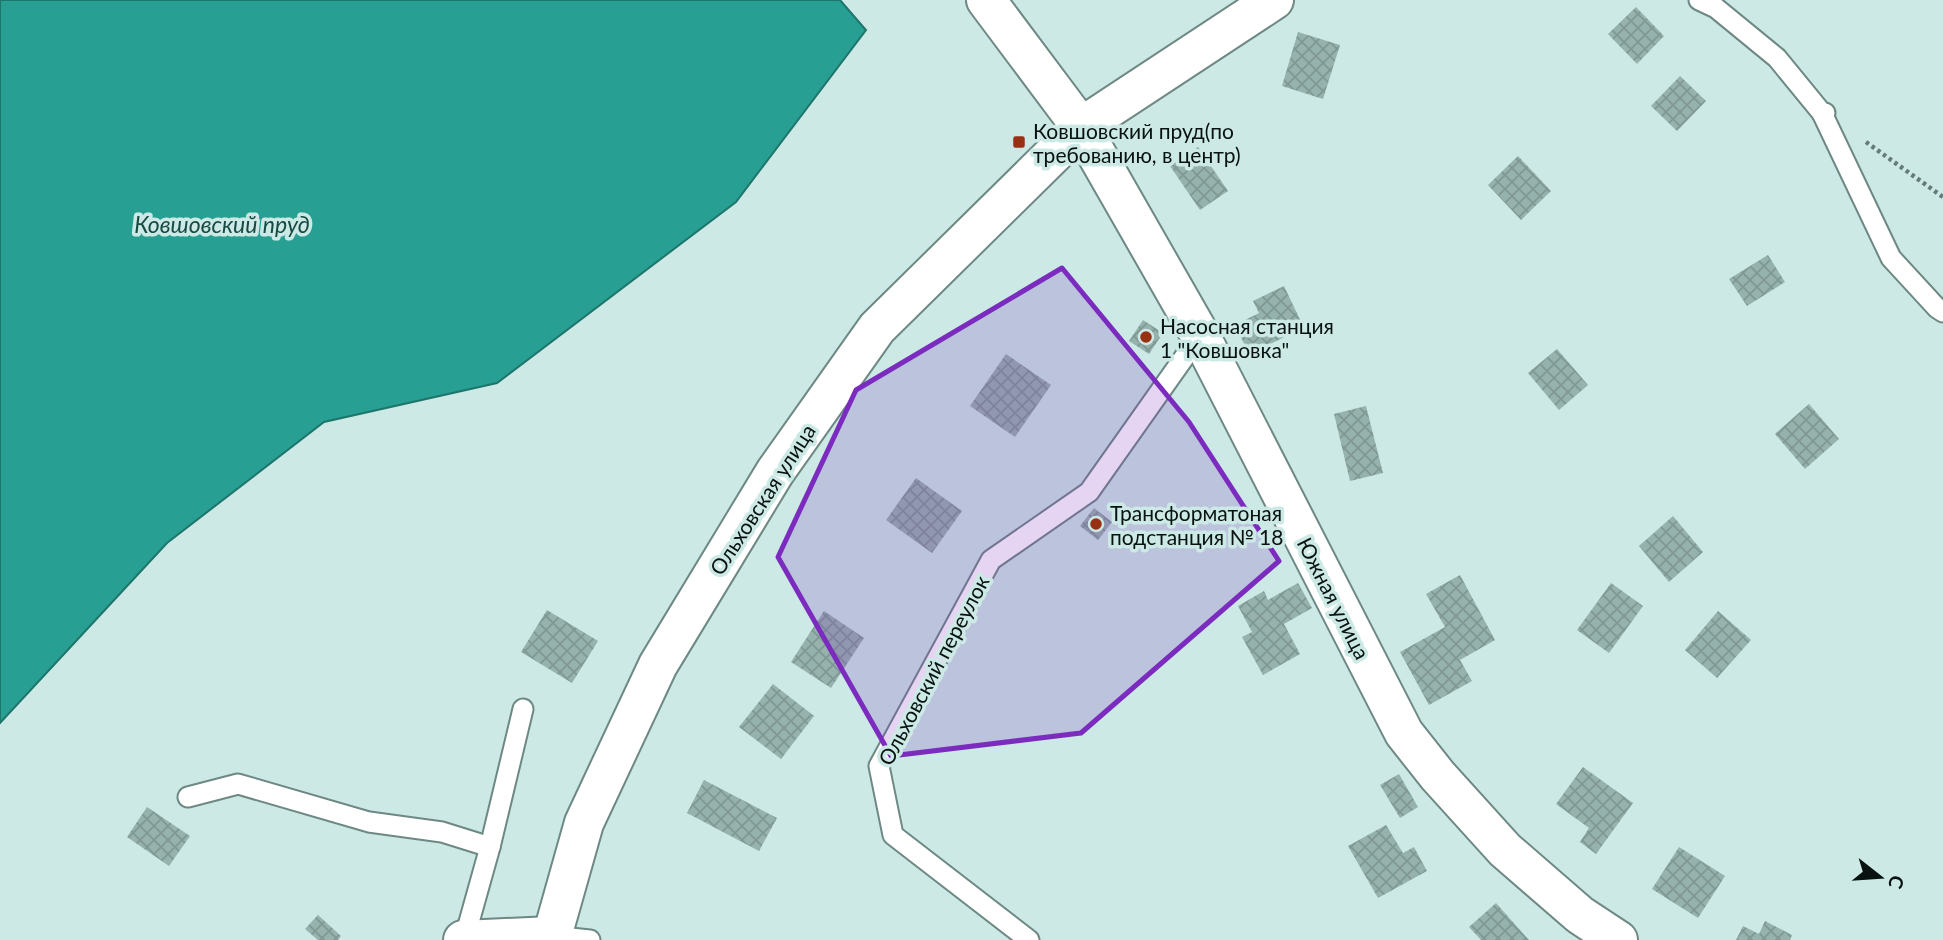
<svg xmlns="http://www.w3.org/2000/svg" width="1943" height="940" viewBox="0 0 1943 940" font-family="Lato,sans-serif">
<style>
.water{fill:#279f93;stroke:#1e756c;stroke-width:2}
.building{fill:url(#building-cross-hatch)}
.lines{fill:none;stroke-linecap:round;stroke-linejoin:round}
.lane-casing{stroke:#6e8884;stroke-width:23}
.street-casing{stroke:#6e8884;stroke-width:42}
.secondary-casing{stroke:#6e8884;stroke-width:42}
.path{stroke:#667a77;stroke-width:4.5;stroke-dasharray:3.5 3.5;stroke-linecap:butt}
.lane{stroke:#fff;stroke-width:19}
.street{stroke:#fff;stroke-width:38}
.secondary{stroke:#fff;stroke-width:38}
.marked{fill:#7b2cbf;fill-opacity:0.2;stroke:#7b2cbf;stroke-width:5;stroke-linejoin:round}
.poi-dot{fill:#983013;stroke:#cce9e5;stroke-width:2.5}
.labels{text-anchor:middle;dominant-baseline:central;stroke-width:7;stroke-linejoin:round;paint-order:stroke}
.poi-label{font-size:21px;fill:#081210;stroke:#cce9e5;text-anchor:start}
.street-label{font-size:21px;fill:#081210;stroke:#cce9e5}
.water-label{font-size:23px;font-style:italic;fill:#184944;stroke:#cce9e5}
</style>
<defs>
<pattern id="building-cross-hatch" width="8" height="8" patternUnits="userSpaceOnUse" patternTransform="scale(1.75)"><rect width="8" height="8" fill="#96b2ad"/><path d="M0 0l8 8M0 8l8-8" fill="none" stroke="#809894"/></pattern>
</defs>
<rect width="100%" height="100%" fill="#cce9e5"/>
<!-- water -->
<polygon class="water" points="0,0 840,0 866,30 736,202 497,383 324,422 167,543 0,723"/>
<!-- building -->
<g class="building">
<polygon points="1636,7 1664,36 1637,64 1608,34"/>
<polygon points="1298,32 1340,45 1323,99 1282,86"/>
<polygon points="1680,76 1706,101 1677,131 1651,106"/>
<polygon points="1198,147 1228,191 1200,210 1170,166"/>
<polygon points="1518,156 1551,191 1521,220 1488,185"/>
<polygon points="1768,255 1785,282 1747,306 1729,279"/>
<polygon points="1284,286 1304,328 1249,354 1235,325 1259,313 1253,301"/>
<polygon points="1143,320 1163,333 1149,354 1129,341"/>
<polygon points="1557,349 1588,385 1559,410 1528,373"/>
<polygon points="1006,354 1051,385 1015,437 970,406"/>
<polygon points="1809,404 1839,439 1805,469 1775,434"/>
<polygon points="1366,406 1383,473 1350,481 1334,414"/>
<polygon points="916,478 962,511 932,553 886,520"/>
<polygon points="1094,508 1112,522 1098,540 1080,526"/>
<polygon points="1673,516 1703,552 1669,582 1639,546"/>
<polygon points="1460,575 1495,640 1460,660 1472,681 1429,705 1400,652 1445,627 1426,594"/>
<polygon points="1298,583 1312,608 1284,624 1300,654 1263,675 1242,637 1252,632 1238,606 1264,591 1268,600"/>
<polygon points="1611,583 1643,606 1609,653 1577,630"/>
<polygon points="547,610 598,641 572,683 521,652"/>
<polygon points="824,611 864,638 831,688 791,662"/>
<polygon points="1718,611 1751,640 1717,678 1685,650"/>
<polygon points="773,684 814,716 781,759 739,727"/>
<polygon points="1583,767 1633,803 1596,854 1580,842 1589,828 1556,804"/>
<polygon points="1399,774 1418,807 1400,818 1380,785"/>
<polygon points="704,780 777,818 759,851 687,813"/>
<polygon points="147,807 190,836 169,866 127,837"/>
<polygon points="1386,825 1403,853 1414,847 1427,871 1378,898 1348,846"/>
<polygon points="1679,847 1725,876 1698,918 1652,889"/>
<polygon points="1496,903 1529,940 1481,940 1469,927"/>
<polygon points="318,915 341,936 338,940 318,940 305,929"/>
<polygon points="1765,921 1792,935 1790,940 1736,940 1743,926 1759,934"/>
</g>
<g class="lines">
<!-- lane casing -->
<g class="lane-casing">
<g id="lane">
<polyline points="1699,0 1716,8 1777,58 1822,113 1825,113"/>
<polyline points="1822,113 1891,258 1937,308 1943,312"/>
<polyline points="188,797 238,784 369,822 442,832 490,847"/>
<polyline points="551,936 590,940"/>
<polyline points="464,940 490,847 523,709"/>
<polyline points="1029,940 893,835 879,766 991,560 1089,492 1200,335"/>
</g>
</g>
<!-- street casing -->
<g class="street-casing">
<g id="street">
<polyline points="986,0 1081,127 1200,335 1404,733 1438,776 1505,850 1580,915 1618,940"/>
<polyline points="463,940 551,936"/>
</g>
</g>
<!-- secondary casing -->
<g class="secondary-casing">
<polyline id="secondary" points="551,940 584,823 658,665 775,472 877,328 1081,127 1274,0"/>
</g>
<!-- path -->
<polyline class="path" points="1866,142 1943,197"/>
<!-- lane -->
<use href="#lane" class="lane"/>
<!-- street -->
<use href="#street" class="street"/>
<!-- secondary -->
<use href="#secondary" class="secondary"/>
</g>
<!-- marked area -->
<path class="marked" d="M1062,268L1189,422L1279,561L1081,733L891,756L778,557L856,390Z"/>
<!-- markers -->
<g class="poi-dot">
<rect x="1012" y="135" width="14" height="14" rx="3.5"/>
<circle cx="1146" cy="337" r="7"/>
<circle cx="1096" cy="524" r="7"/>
</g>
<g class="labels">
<!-- poi labels -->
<g class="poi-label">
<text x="1033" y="130">Ковшовский пруд(по<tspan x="1033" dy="24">требованию, в центр)</tspan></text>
<text x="1160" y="325">Насосная станция<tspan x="1160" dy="24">1 "Ковшовка"</tspan></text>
<text x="1110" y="512">Трансформатоная<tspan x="1110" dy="24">подстанция № 18</tspan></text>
</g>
<!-- street labels -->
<g class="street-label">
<text transform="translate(762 499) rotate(-57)">Ольховская улица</text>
<text transform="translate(1334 598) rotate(63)">Южная улица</text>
<text transform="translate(933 670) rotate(-62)">Ольховский переулок</text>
</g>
<!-- water labels -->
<g class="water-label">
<text x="222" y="224">Ковшовский пруд</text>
</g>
</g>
<!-- north arrow -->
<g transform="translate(1880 877) rotate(107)" stroke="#cce9e5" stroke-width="5" paint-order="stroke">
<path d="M0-5L12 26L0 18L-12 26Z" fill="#081210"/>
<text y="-10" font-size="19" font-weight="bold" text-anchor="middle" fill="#081210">С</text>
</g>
</svg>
